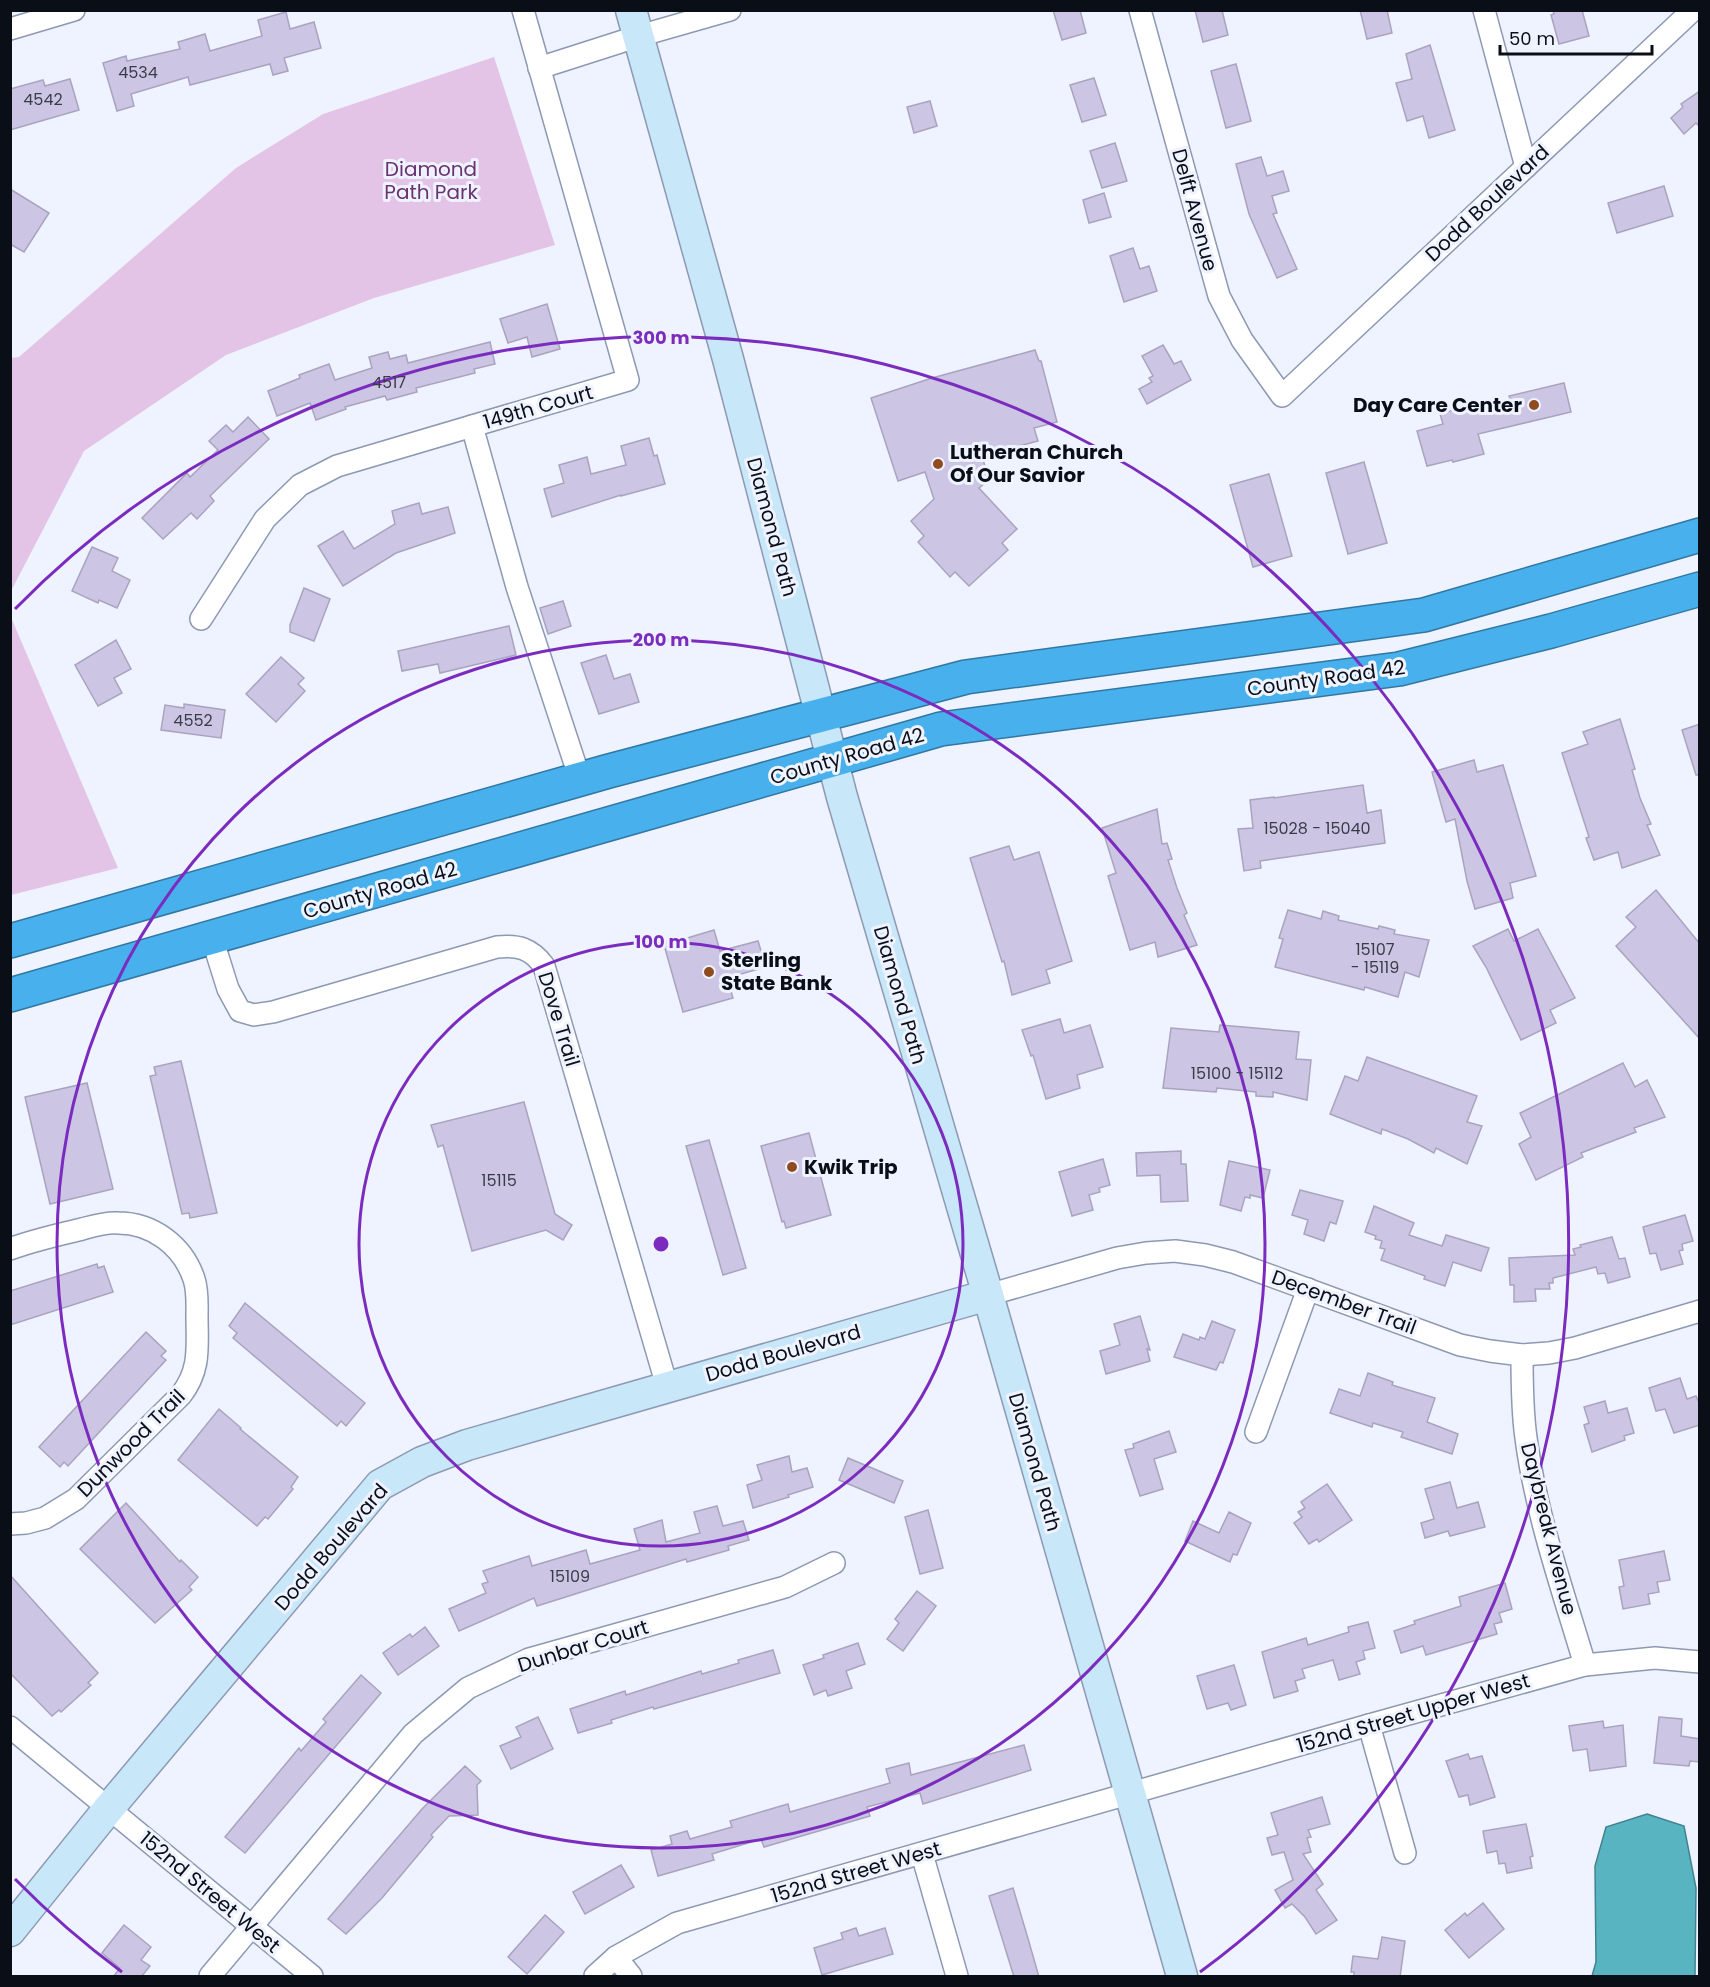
<svg xmlns="http://www.w3.org/2000/svg" width="1710" height="1987" viewBox="0 0 1710 1987" font-family="Poppins,sans-serif">
<style>
.green{fill:#e3c4e6}
.water{fill:#59b4c2;stroke:#41828f;stroke-width:1.5}
.building{fill:#ccc6e4;stroke:#a9a3c0;stroke-width:1.5}
.lines{fill:none;stroke-linecap:round;stroke-linejoin:round}
.street-casing{stroke:#8d99b3;stroke-width:24}
.secondary-casing{stroke:#8d99b3;stroke-width:33}
.highway-casing{stroke:#3277a1;stroke-width:36}
.street{stroke:#fff;stroke-width:21}
.secondary{stroke:#c8e7f9;stroke-width:30}
.highway{stroke:#48b0ec;stroke-width:33}
.ring{fill:none;stroke:#7b2cbf;stroke-width:3}
.poi-dot{fill:#904b21;stroke:#eef3ff;stroke-width:2}
.labels{text-anchor:middle;dominant-baseline:central;stroke-width:6;stroke-linejoin:round;paint-order:stroke}
.number-label{font-size:16px;fill:#3a3c4a}
.park-label{font-size:20px;fill:#6b3271;stroke:#eef3ff}
.street-label{font-size:20px;fill:#0a0e17;stroke:#eef3ff}
.poi-label{font-size:20px;font-weight:bold;fill:#0a0e17;stroke:#eef3ff;text-anchor:start}
.centre{fill:#7b2cbf;stroke:#eef3ff;stroke-width:3}
.ring-label{font-size:18px;text-anchor:middle;font-weight:bold;fill:#7b2cbf;stroke:#eef3ff;stroke-width:6;stroke-linejoin:round;paint-order:stroke}
</style>
<rect width="100%" height="100%" fill="#eef3ff"/>
<!-- green -->
<g class="green">
<polygon points="494,57 555,245 374,298 226,355 84,451 11,591 11,358 19,357 236,168 323,114"/>
<polygon points="10,615 118,868 11,895 10,895"/>
</g>
<!-- water -->
<polygon class="water" points="1647,1814 1684,1826 1696,1888 1695,1976 1592,1976 1596,1962 1595,1866 1606,1827"/>
<!-- building -->
<g class="building">
<polygon points="1053,10 1080,10 1086,33 1062,40"/>
<polygon points="1195,10 1222,10 1228,35 1203,42"/>
<polygon points="1360,10 1387,10 1392,33 1367,39"/>
<polygon points="1553,10 1582,10 1589,36 1559,44 1551,15 1554,14"/>
<polygon points="286,12 290,29 314,22 321,48 284,58 288,71 273,75 270,64 190,85 188,77 131,94 134,106 117,111 103,63 126,56 127,61 180,49 178,42 205,34 210,51 262,36 258,20"/>
<polygon points="1430,45 1455,130 1429,138 1423,116 1407,121 1396,83 1412,79 1406,54"/>
<polygon points="1236,64 1251,121 1226,128 1211,71"/>
<polygon points="1094,78 1106,115 1082,122 1070,85"/>
<polygon points="70,79 79,110 10,130 10,89 43,80 45,86"/>
<polygon points="1700,91 1700,127 1696,123 1684,134 1671,118 1683,107 1681,104"/>
<polygon points="930,101 937,126 914,133 907,107"/>
<polygon points="1115,143 1127,181 1102,188 1090,151"/>
<polygon points="1261,157 1267,176 1283,171 1289,191 1272,196 1277,213 1273,214 1297,269 1277,278 1249,214 1236,164"/>
<polygon points="1664,186 1673,216 1617,233 1608,203"/>
<polygon points="10,189 49,213 24,252 10,244"/>
<polygon points="1104,193 1111,217 1089,223 1083,200"/>
<polygon points="1133,248 1140,269 1149,266 1157,291 1124,302 1110,256"/>
<polygon points="547,304 560,349 532,357 527,337 508,343 500,319"/>
<polygon points="490,342 495,364 474,369 475,373 416,388 417,392 387,400 385,396 345,407 346,409 316,420 310,403 277,416 268,391 300,378 299,375 329,364 335,380 372,368 369,357 388,352 390,359 406,355 408,363"/>
<polygon points="1163,345 1174,364 1181,361 1191,380 1147,404 1139,389 1152,382 1149,378 1153,376 1142,356"/>
<polygon points="1035,350 1039,361 1041,361 1057,422 1034,428 1038,441 982,456 989,480 979,488 1017,529 1002,543 1008,550 969,586 955,572 950,577 918,542 924,536 911,521 934,499 925,472 898,481 871,398 932,378"/>
<polygon points="1564,383 1571,412 1478,434 1484,454 1453,462 1452,460 1427,466 1417,431 1443,424 1440,414 1470,405 1472,412 1511,402 1509,396"/>
<polygon points="248,417 269,439 210,496 214,501 197,519 191,513 163,539 142,518 187,473 190,477 218,450 209,441 226,425 233,432"/>
<polygon points="649,438 654,456 657,455 665,484 621,496 621,495 552,517 544,489 564,483 559,465 587,457 591,474 626,465 621,446"/>
<polygon points="1364,462 1387,543 1348,554 1326,473"/>
<polygon points="1269,474 1292,556 1253,567 1230,485"/>
<polygon points="419,503 422,514 448,507 455,533 396,553 343,586 318,546 343,531 354,549 395,524 392,511"/>
<polygon points="92,547 118,558 112,571 130,580 117,608 99,600 98,603 72,591"/>
<polygon points="304,588 330,599 314,641 290,632 290,625"/>
<polygon points="563,601 571,626 548,634 540,608"/>
<polygon points="509,626 516,655 440,673 438,664 402,671 398,651"/>
<polygon points="116,640 131,669 114,678 122,693 98,706 75,665"/>
<polygon points="606,655 614,679 630,674 639,702 599,714 581,663"/>
<polygon points="281,657 304,678 298,684 305,691 276,722 246,694"/>
<polygon points="184,704 225,710 221,738 161,730 165,705 184,708"/>
<polygon points="1620,719 1635,769 1632,770 1640,798 1651,824 1647,825 1660,855 1622,868 1618,852 1594,860 1586,838 1589,837 1562,753 1588,744 1583,732"/>
<polygon points="1700,724 1700,775 1696,775 1682,730"/>
<polygon points="1474,760 1477,772 1503,765 1536,876 1510,883 1513,898 1475,909 1467,881 1455,819 1446,822 1432,772"/>
<polygon points="1363,785 1367,813 1381,810 1385,843 1260,861 1261,868 1244,871 1238,829 1253,828 1250,800 1274,797 1274,798"/>
<polygon points="1157,809 1162,844 1167,843 1172,859 1168,860 1177,888 1187,913 1184,915 1197,945 1158,957 1155,942 1130,950 1108,876 1116,873 1102,828"/>
<polygon points="1009,846 1014,860 1039,852 1072,961 1046,970 1050,983 1012,995 1004,961 1002,962 970,858"/>
<polygon points="1656,890 1700,944 1700,1039 1616,946 1636,927 1626,917"/>
<polygon points="1288,910 1321,919 1323,911 1339,916 1338,920 1378,929 1379,926 1395,930 1394,934 1429,940 1419,977 1405,972 1398,997 1365,987 1364,990 1275,967 1283,939 1279,938"/>
<polygon points="1508,929 1514,941 1538,929 1575,998 1550,1010 1556,1023 1521,1040 1486,967 1473,946"/>
<polygon points="714,930 720,951 758,941 766,967 727,978 733,998 683,1012 664,945"/>
<polygon points="1060,1019 1064,1033 1090,1025 1103,1067 1077,1075 1080,1088 1046,1099 1033,1055 1031,1056 1022,1030"/>
<polygon points="1220,1025 1299,1032 1296,1059 1311,1060 1307,1100 1273,1092 1273,1097 1256,1096 1256,1092 1217,1088 1216,1092 1163,1088 1171,1028 1219,1032"/>
<polygon points="1367,1057 1477,1096 1467,1122 1482,1126 1467,1164 1436,1148 1434,1153 1408,1139 1382,1129 1381,1134 1330,1114 1345,1076 1358,1081"/>
<polygon points="181,1061 217,1213 190,1218 189,1213 182,1214 150,1076 156,1075 154,1067"/>
<polygon points="1623,1063 1635,1087 1647,1080 1665,1117 1634,1128 1636,1132 1581,1153 1583,1157 1536,1180 1519,1144 1531,1137 1520,1113"/>
<polygon points="87,1083 113,1189 50,1204 25,1097"/>
<polygon points="524,1102 555,1214 572,1225 563,1240 546,1230 472,1251 443,1145 438,1147 431,1125"/>
<polygon points="809,1133 831,1215 786,1228 784,1221 782,1222 761,1146"/>
<polygon points="709,1140 746,1268 723,1275 686,1146"/>
<polygon points="1181,1151 1181,1164 1186,1164 1188,1201 1161,1202 1160,1175 1137,1176 1136,1153"/>
<polygon points="1103,1159 1110,1185 1099,1188 1100,1192 1089,1195 1093,1210 1072,1216 1059,1172"/>
<polygon points="1229,1161 1270,1170 1263,1198 1250,1195 1250,1198 1245,1197 1241,1211 1220,1205"/>
<polygon points="1300,1190 1343,1201 1336,1224 1330,1222 1324,1241 1304,1234 1308,1220 1292,1215"/>
<polygon points="1374,1206 1414,1223 1409,1235 1442,1246 1446,1235 1489,1248 1481,1271 1453,1262 1445,1286 1424,1279 1425,1276 1381,1260 1385,1249 1380,1248 1382,1241 1375,1239 1376,1236 1365,1232"/>
<polygon points="1685,1215 1693,1241 1682,1244 1683,1250 1679,1251 1683,1264 1661,1270 1656,1253 1650,1254 1643,1227"/>
<polygon points="1612,1237 1619,1259 1625,1258 1630,1277 1608,1283 1605,1273 1598,1274 1596,1267 1553,1278 1553,1283 1549,1283 1550,1289 1535,1289 1536,1301 1514,1302 1514,1285 1510,1285 1509,1258 1575,1255 1573,1249 1581,1247 1580,1245"/>
<polygon points="97,1264 98,1268 104,1266 113,1292 10,1325 10,1291"/>
<polygon points="245,1303 365,1403 346,1426 341,1421 337,1426 233,1338 237,1333 229,1326"/>
<polygon points="1140,1316 1150,1350 1147,1349 1150,1361 1106,1374 1100,1351 1120,1345 1114,1324"/>
<polygon points="1212,1321 1235,1330 1223,1363 1220,1362 1216,1370 1174,1357 1183,1334 1199,1340 1200,1337 1205,1339"/>
<polygon points="146,1332 166,1351 161,1356 166,1360 68,1466 64,1462 60,1467 39,1447"/>
<polygon points="1368,1373 1393,1382 1392,1385 1435,1398 1427,1422 1458,1434 1452,1454 1401,1437 1403,1432 1373,1423 1372,1427 1330,1413 1339,1389 1360,1396"/>
<polygon points="1680,1378 1687,1399 1696,1396 1700,1405 1700,1425 1674,1433 1665,1409 1656,1411 1649,1388"/>
<polygon points="1605,1401 1608,1413 1627,1408 1634,1433 1624,1436 1625,1440 1592,1452 1584,1425 1589,1423 1584,1407"/>
<polygon points="219,1409 241,1428 240,1429 298,1477 291,1487 293,1489 268,1519 265,1517 257,1526 178,1460"/>
<polygon points="1169,1431 1176,1452 1154,1459 1163,1489 1140,1496 1125,1450 1134,1448 1133,1444"/>
<polygon points="789,1456 792,1472 807,1468 813,1487 788,1495 789,1497 753,1508 747,1485 762,1480 757,1465"/>
<polygon points="848,1458 903,1481 894,1503 839,1480"/>
<polygon points="1450,1482 1457,1508 1478,1502 1485,1527 1450,1536 1448,1531 1425,1538 1421,1523 1434,1519 1425,1489"/>
<polygon points="1327,1484 1352,1520 1319,1542 1317,1539 1309,1544 1294,1523 1302,1517 1298,1512 1305,1508 1301,1502"/>
<polygon points="126,1503 180,1562 181,1560 198,1577 189,1587 192,1590 155,1623 80,1549"/>
<polygon points="717,1506 723,1526 743,1521 749,1540 728,1546 729,1550 687,1562 686,1559 537,1606 534,1598 459,1631 449,1609 486,1593 482,1584 488,1582 483,1571 529,1556 532,1566 586,1550 590,1564 640,1550 634,1529 662,1520 666,1542 700,1533 694,1512"/>
<polygon points="928,1510 943,1568 920,1574 905,1517"/>
<polygon points="1229,1512 1251,1523 1237,1555 1233,1554 1230,1562 1185,1541 1193,1521 1219,1533"/>
<polygon points="1664,1551 1670,1580 1657,1582 1659,1592 1648,1594 1650,1604 1623,1609 1619,1587 1624,1586 1619,1560"/>
<polygon points="10,1575 98,1673 88,1683 91,1685 61,1712 59,1710 52,1716 10,1673"/>
<polygon points="1505,1583 1512,1609 1499,1613 1502,1622 1494,1624 1497,1634 1426,1655 1423,1646 1401,1653 1394,1631 1415,1624 1414,1621 1461,1606 1459,1597"/>
<polygon points="917,1591 936,1606 903,1651 887,1639 899,1623 895,1619"/>
<polygon points="1368,1622 1375,1648 1363,1651 1365,1659 1356,1662 1360,1674 1339,1680 1333,1660 1302,1669 1305,1678 1295,1681 1298,1691 1274,1698 1262,1652 1306,1638 1308,1645 1349,1632 1348,1627"/>
<polygon points="425,1627 439,1646 398,1675 383,1653 410,1634 412,1637"/>
<polygon points="858,1643 865,1664 846,1671 852,1688 828,1696 826,1690 814,1695 803,1665 824,1658 823,1655"/>
<polygon points="773,1650 780,1673 654,1709 653,1707 611,1720 612,1723 578,1733 570,1709 625,1691 626,1695 701,1671 702,1674 739,1663 738,1660"/>
<polygon points="1234,1665 1246,1705 1231,1710 1228,1703 1207,1709 1197,1676"/>
<polygon points="361,1675 381,1693 245,1853 225,1837 299,1748 301,1751 326,1722 323,1719"/>
<polygon points="538,1717 553,1749 511,1769 500,1746 521,1737 516,1727"/>
<polygon points="1659,1717 1682,1719 1681,1736 1700,1739 1700,1762 1690,1761 1689,1766 1654,1763"/>
<polygon points="1603,1721 1604,1728 1623,1725 1626,1766 1590,1771 1587,1749 1573,1751 1569,1726"/>
<polygon points="1024,1745 1031,1770 923,1804 920,1793 867,1807 870,1816 764,1847 761,1839 712,1854 714,1860 658,1876 651,1850 672,1844 670,1836 687,1831 690,1839 732,1827 730,1821 788,1804 790,1812 890,1783 886,1769 909,1763 911,1775"/>
<polygon points="1468,1754 1470,1759 1482,1756 1495,1797 1470,1805 1468,1795 1459,1797 1446,1761"/>
<polygon points="465,1766 481,1781 477,1785 478,1815 449,1816 431,1835 433,1837 382,1898 346,1934 328,1919 422,1809"/>
<polygon points="1322,1797 1330,1824 1308,1830 1311,1837 1307,1838 1311,1852 1303,1854 1323,1884 1316,1890 1337,1920 1316,1934 1305,1917 1292,1904 1285,1908 1275,1890 1293,1880 1284,1852 1272,1855 1267,1838 1278,1835 1271,1813"/>
<polygon points="1526,1824 1533,1856 1530,1857 1532,1868 1507,1873 1505,1863 1499,1864 1497,1851 1487,1853 1483,1831"/>
<polygon points="621,1865 634,1887 585,1914 573,1892"/>
<polygon points="1013,1888 1029,1942 1039,1977 1014,1977 989,1896"/>
<polygon points="1483,1903 1504,1929 1469,1958 1445,1930 1465,1913 1467,1916"/>
<polygon points="545,1915 564,1932 527,1974 508,1957"/>
<polygon points="124,1925 151,1947 141,1960 150,1966 141,1977 113,1977 120,1968 102,1953"/>
<polygon points="856,1928 859,1936 885,1928 893,1954 822,1975 814,1948 843,1939 841,1933"/>
<polygon points="1382,1937 1405,1941 1400,1977 1354,1977 1354,1972 1351,1972 1353,1956 1378,1959"/>
</g>
<g class="lines">
<!-- street casing -->
<g class="street-casing">
<g id="street">
<polyline points="1140,10 1219,296 1242,340 1282,396 1693,10"/>
<polyline points="1484,10 1526,167"/>
<polyline points="10,29 74,10"/>
<polyline points="539,68 639,36 730,10"/>
<polyline points="472,426 517,587 580,779"/>
<polyline points="201,619 265,519 300,485 337,466 628,380 523,10"/>
<path d="M212,938L228,989L240,1011L254,1015L273,1012L497,947C518,945 531,948 544,966L667,1386"/>
<path d="M10,1249C34,1240 58,1235 82,1229C93,1226 106,1222 118,1223C153,1223 183,1246 194,1279C198,1291 197,1304 197,1316C197,1347 201,1369 181,1395L76,1499L45,1518L26,1523L10,1524"/>
<polyline points="988,1295 1117,1258 1146,1253 1175,1251 1205,1255 1233,1262 1460,1345 1490,1351 1522,1355 1549,1353 1575,1348 1700,1311"/>
<path d="M1522,1355C1522,1382 1522,1410 1526,1438C1536,1515 1563,1591 1585,1665"/>
<polyline points="1256,1432 1308,1289"/>
<polyline points="1369,1725 1405,1853"/>
<polyline points="10,1727 312,1976"/>
<polyline points="922,1854 957,1976"/>
<polyline points="616,1957 631,1976"/>
<polyline points="210,1976 413,1734 468,1688 529,1659 785,1587 834,1563"/>
<polyline points="595,1976 616,1957 677,1923 1369,1725 1585,1665 1655,1658 1700,1662"/>
</g>
</g>
<!-- secondary casing -->
<g class="secondary-casing">
<g id="secondary">
<polyline points="631,10 728,359 842,797 988,1295 1182,1976"/>
<polyline points="10,1931 109,1808 380,1485 422,1462 467,1445 988,1295"/>
</g>
</g>
<!-- highway casing -->
<g class="highway-casing">
<g id="highway">
<polyline points="10,941 609,771 966,677 1424,615 1700,535"/>
<polyline points="10,995 941,729 1399,669 1551,631 1700,589"/>
</g>
</g>
<!-- street -->
<use href="#street" class="street"/>
<!-- secondary -->
<use href="#secondary" class="secondary"/>
<!-- highway -->
<use href="#highway" class="highway"/>
</g>
<!-- distance rings -->
<g class="ring">
<circle cx="661" cy="1244" r="302"/>
<circle cx="661" cy="1244" r="604"/>
<path d="M122 1972A906 906 0 0 1 15 1879M15 609A906 906 0 1 1 1200 1972"/>
</g>
<!-- markers -->
<g class="poi-dot">
<circle cx="1534" cy="405" r="6"/>
<circle cx="938" cy="464" r="6"/>
<circle cx="709" cy="972" r="6"/>
<circle cx="792" cy="1167" r="6"/>
</g>
<g class="labels">
<!-- number labels -->
<g class="number-label">
<text x="138" y="72">4534</text>
<text x="43" y="99">4542</text>
<text x="389" y="382">4517</text>
<text x="193" y="720">4552</text>
<text x="1317" y="828">15028 - 15040</text>
<text x="1375" y="949">15107<tspan x="1375" dy="18">- 15119</tspan></text>
<text x="1237" y="1073">15100 - 15112</text>
<text x="499" y="1180">15115</text>
<text x="570" y="1576">15109</text>
</g>
<!-- park labels -->
<g class="park-label">
<text x="431" y="169">Diamond<tspan x="431" dy="23">Path Park</tspan></text>
</g>
<!-- street labels -->
<g class="street-label">
<text transform="translate(1487 203) rotate(-43)">Dodd Boulevard</text>
<text transform="translate(1195 210) rotate(75)">Delft Avenue</text>
<text transform="translate(538 407) rotate(-16)">149th Court</text>
<text transform="translate(772 527) rotate(75)">Diamond Path</text>
<text transform="translate(1326 678) rotate(-8)">County Road 42</text>
<text transform="translate(847 756) rotate(-16)">County Road 42</text>
<text transform="translate(380 890) rotate(-16)">County Road 42</text>
<text transform="translate(900 995) rotate(74)">Diamond Path</text>
<text transform="translate(559 1019) rotate(73)">Dove Trail</text>
<text transform="translate(1344 1302) rotate(20)">December Trail</text>
<text transform="translate(783 1353) rotate(-16)">Dodd Boulevard</text>
<text transform="translate(131 1443) rotate(-45)">Dunwood Trail</text>
<text transform="translate(1035 1462) rotate(74)">Diamond Path</text>
<text transform="translate(1549 1529) rotate(76)">Daybreak Avenue</text>
<text transform="translate(331 1547) rotate(-49)">Dodd Boulevard</text>
<text transform="translate(583 1646) rotate(-17)">Dunbar Court</text>
<text transform="translate(1413 1713) rotate(-16)">152nd Street Upper West</text>
<text transform="translate(856 1872) rotate(-16)">152nd Street West</text>
<text transform="translate(210 1892) rotate(40)">152nd Street West</text>
</g>
<!-- poi labels -->
<g class="poi-label">
<text x="1522" y="405" text-anchor="end">Day Care Center</text>
<text x="950" y="452">Lutheran Church<tspan x="950" dy="23">Of Our Savior</tspan></text>
<text x="721" y="960">Sterling<tspan x="721" dy="23">State Bank</tspan></text>
<text x="804" y="1167">Kwik Trip</text>
</g>
</g>
<circle cx="661" cy="1244" r="9" class="centre"/>
<g class="ring-label">
<text x="661" y="344">300 m</text>
<text x="661" y="646">200 m</text>
<text x="661" y="948">100 m</text>
</g>
<!-- border -->
<rect width="1710" height="1987" fill="none" stroke="#0a0e17" stroke-width="24"/>
<!-- scale -->
<path d="M1500 45v9h152v-9" fill="none" stroke="#0a0e17" stroke-width="3"/>
<text x="1509" y="45" font-size="18" fill="#0a0e17" stroke="#eef3ff" stroke-width="4.5" paint-order="stroke">50 m</text>
</svg>
